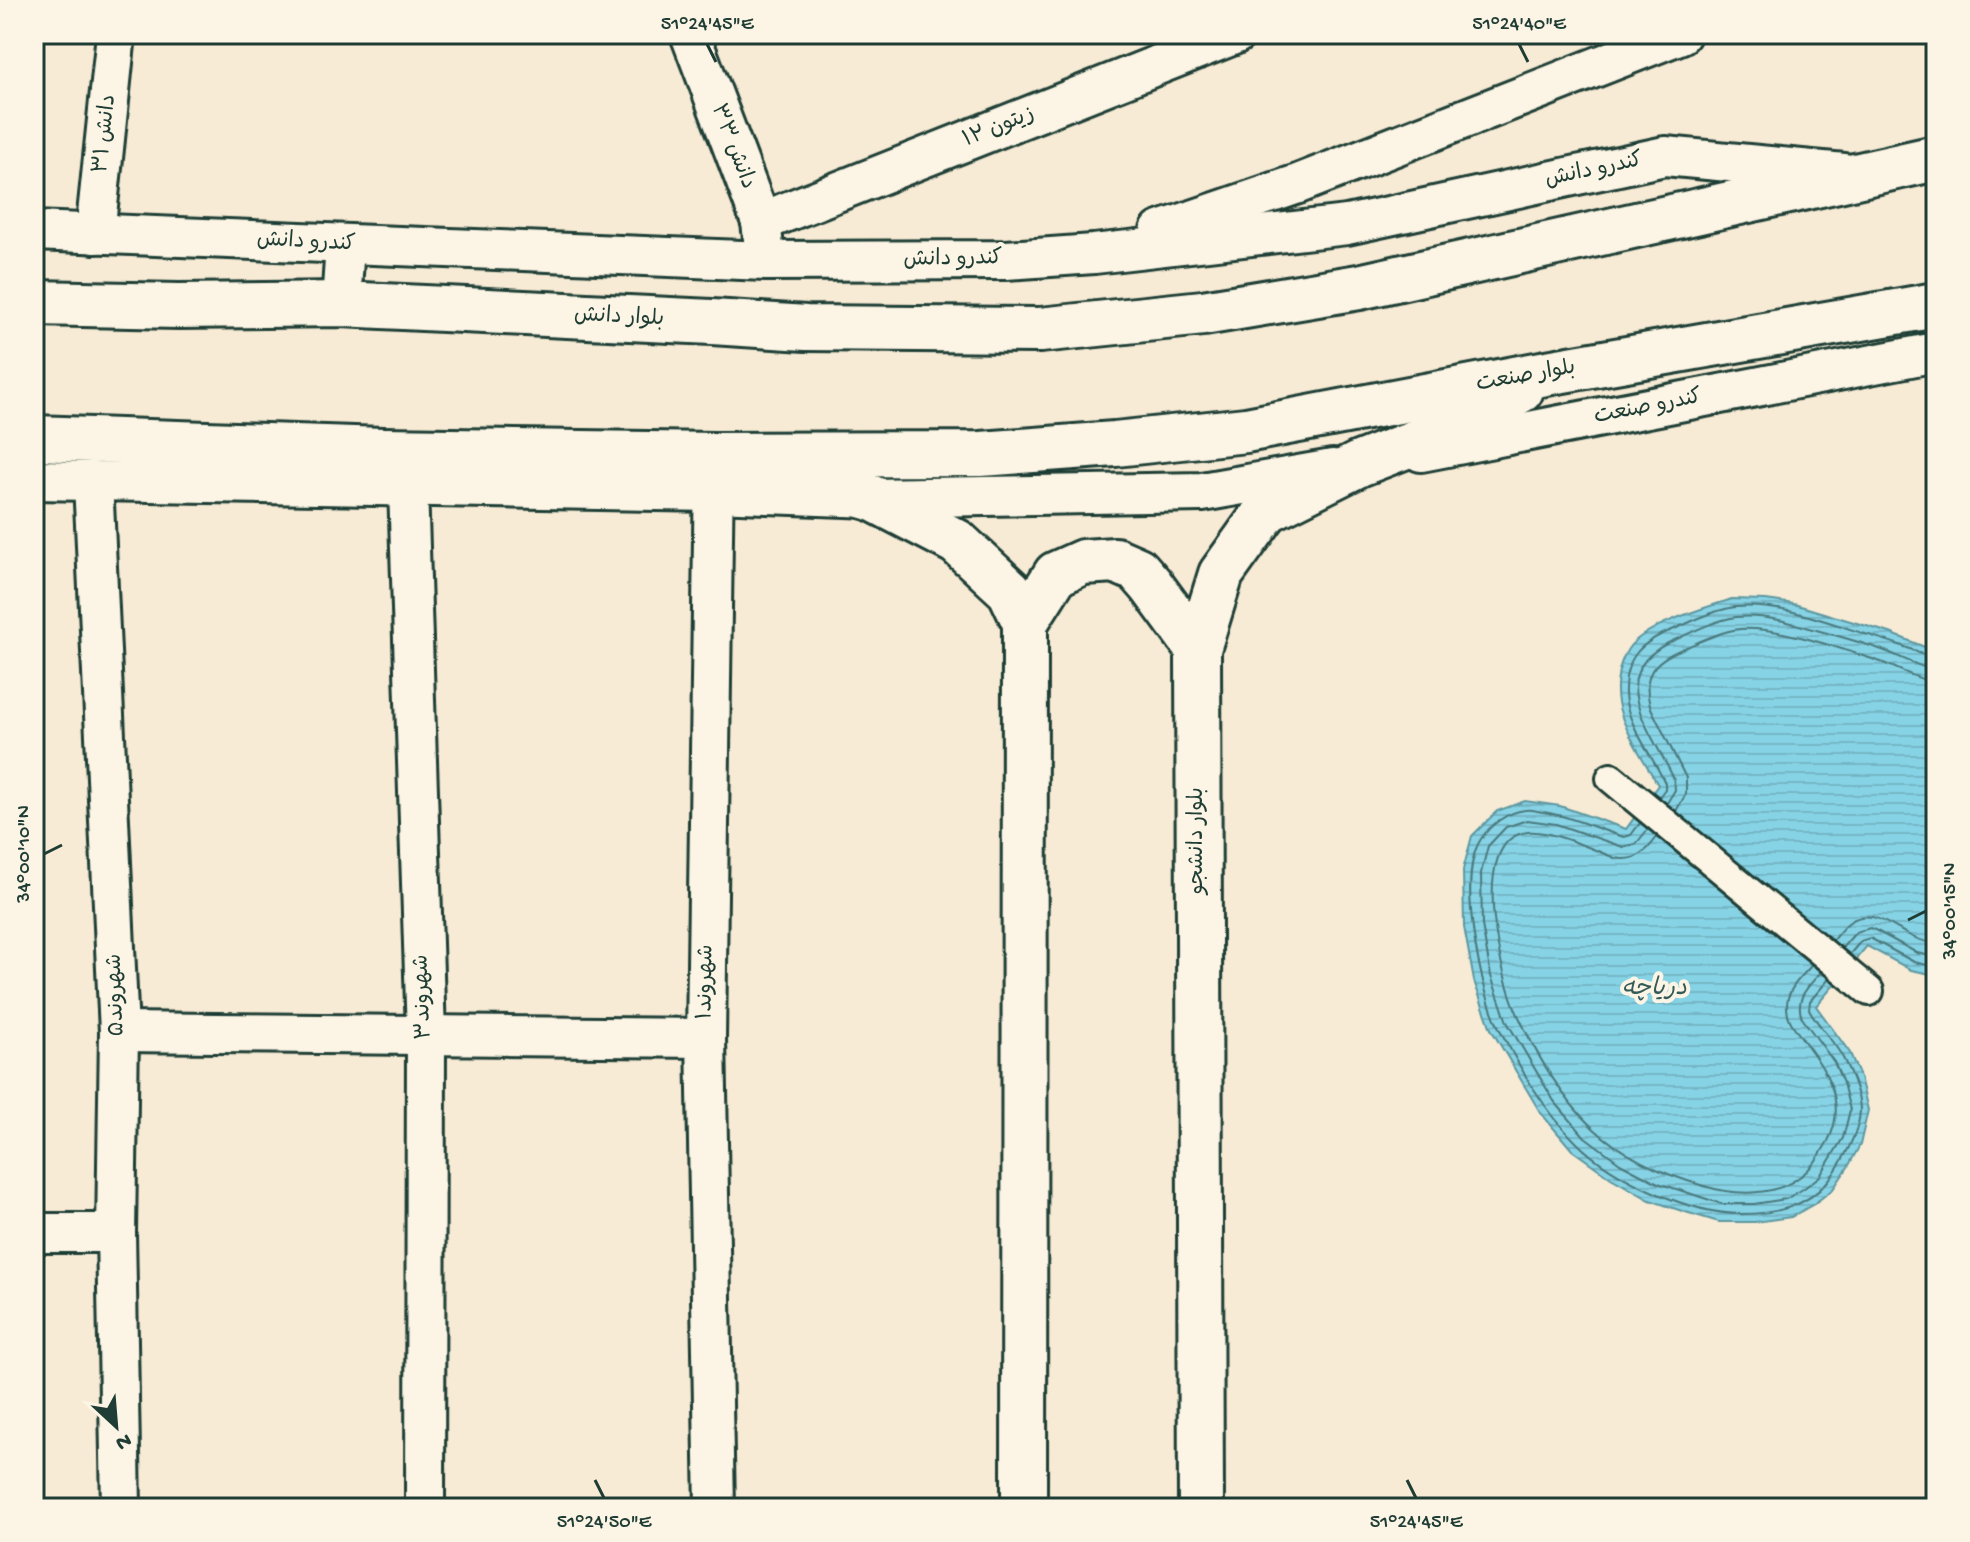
<svg xmlns="http://www.w3.org/2000/svg" width="1970" height="1542" viewBox="0 0 1970 1542" font-family="'Gochi Hand','Playpen Sans Arabic',sans-serif">
<style>
.water{fill:url(#water-rules);stroke:#5d979f;stroke-width:2}
.lines{fill:none;stroke-linecap:round;stroke-linejoin:round}
.shore{stroke:#49797b;stroke-width:2}
.pedestrian-casing{stroke:#1f3d34;stroke-width:34}
.minor-casing{stroke:#1f3d34;stroke-width:44}
.secondary-casing{stroke:#1f3d34;stroke-width:50}
.pedestrian{stroke:#fcf5e5;stroke-width:28}
.minor{stroke:#fcf5e5;stroke-width:38}
.secondary{stroke:#fcf5e5;stroke-width:44}
.ticks{fill:none;stroke:#1f3d34;stroke-width:3}
.labels{text-anchor:middle;dominant-baseline:central;stroke-width:8;stroke-linejoin:round;paint-order:stroke}
.street-label{font-size:22px;fill:#1f3d34;stroke:#fcf5e5}
.water-label{font-size:24px;font-style:italic;fill:#345b58;stroke:#fcf5e5}
.neatline{fill:none;stroke:#1f3d34;stroke-width:3}
.ticks-label{font-size:20px;text-anchor:middle;fill:#1f3d34}
</style>
<defs>
<pattern id="water-rules" width="6" height="5" patternUnits="userSpaceOnUse" patternTransform="scale(2)"><rect width="6" height="5" fill="#87d3e6"/><path d="M0 2.5h6" fill="none" stroke="#74b6c6"/></pattern>
</defs>
<rect width="100%" height="100%" fill="#f7ebd5"/>
<filter id="ink" filterUnits="userSpaceOnUse"><feTurbulence type="fractalNoise" baseFrequency=".0125" numOctaves="2"/><feDisplacementMap in="SourceGraphic" scale="16" xChannelSelector="R" yChannelSelector="G"/><feConvolveMatrix kernelMatrix="1 2 1 2 8 2 1 2 1" color-interpolation-filters="sRGB"/></filter>
<g filter="url(#ink)">
<!-- water -->
<path class="water" d="M1732,599L1766,600L1794,604L1890,633L1927,648L1936,654V975L1911,970L1867,946L1816,1006L1850,1053L1860,1077L1868,1110L1860,1145L1848,1167L1833,1189L1814,1204L1791,1217L1755,1222H1719L1682,1211L1650,1200L1611,1178L1572,1150L1540,1112L1491,1029L1474,981L1464,927L1463,870L1472,836L1497,811L1525,801L1560,806L1626,829L1658,785C1647,765 1627,735 1621,714C1614,694 1616,667 1628,649C1644,625 1705,608 1732,599Z"/>
<g class="lines">
<!-- shore -->
<g class="shore">
<path d="M1659,797L1665,789V783C1653,756 1626,723 1625,694C1624,658 1641,642 1672,630C1691,622 1716,609 1736,607C1778,603 1822,620 1862,633C1885,640 1910,647 1931,659L1936,660"/>
<path d="M1667,803L1675,790L1674,779C1649,726 1598,671 1679,638C1696,630 1717,620 1736,617C1765,614 1793,623 1820,631C1842,637 1864,643 1885,651C1899,656 1922,669 1936,670"/>
<path d="M1676,811L1686,794V778L1650,706C1642,675 1653,661 1682,649C1699,642 1721,631 1740,629C1781,627 1839,648 1878,661C1896,667 1919,681 1936,682"/>
<path d="M1640,823L1631,835L1624,837C1597,829 1571,816 1543,812C1537,811 1530,809 1525,810C1507,812 1490,825 1481,839C1456,876 1480,989 1499,1028C1520,1068 1544,1111 1577,1143C1613,1179 1690,1214 1741,1214C1773,1214 1806,1208 1828,1181C1841,1165 1860,1131 1860,1110C1860,1096 1850,1071 1843,1058C1834,1041 1818,1026 1809,1009L1810,1001L1829,979"/>
<path d="M1648,829L1636,844L1623,847L1556,824L1527,820L1506,827L1488,846L1481,873L1482,925L1491,976L1507,1022L1554,1101L1585,1137L1620,1163L1658,1183L1722,1204H1754L1786,1199L1803,1189L1820,1176L1843,1138L1850,1110L1843,1083L1834,1062L1802,1018C1794,998 1809,986 1821,972"/>
<path d="M1657,837C1646,853 1635,862 1615,858C1592,849 1551,830 1528,832C1465,838 1502,983 1519,1017C1536,1054 1563,1100 1593,1128C1623,1156 1665,1175 1704,1186C1733,1195 1773,1197 1798,1178C1812,1169 1820,1155 1828,1141C1849,1101 1824,1068 1801,1037C1794,1027 1786,1018 1787,1005C1787,989 1802,976 1812,965"/>
<path d="M1833,940C1838,934 1843,926 1851,921C1871,909 1888,924 1905,933C1915,939 1925,942 1936,944"/>
<polyline points="1842,948 1856,932 1870,928 1877,931 1917,953 1936,957"/>
<polyline points="1850,954 1861,941 1870,938 1914,962 1936,967"/>
</g>
<!-- pedestrian casing -->
<g class="pedestrian-casing">
<polyline id="pedestrian" points="1611,778 1869,991"/>
</g>
<!-- minor casing -->
<g class="minor-casing">
<g id="minor">
<polyline points="690,34 761,222 764,247"/>
<polyline points="761,222 1236,34"/>
<polyline points="34,231 766,261 1006,260 1094,254 1347,225 1665,156 1844,173"/>
<polyline points="1160,231 1298,184 1681,34"/>
<polyline points="95,234 116,34"/>
<polyline points="341,304 345,245"/>
<polyline points="1421,452 1936,352"/>
<polyline points="714,466 706,1038 715,1508"/>
<polyline points="34,480 713,492 872,498 1202,492 1333,469"/>
<polyline points="93,482 119,1032 116,1233 121,1508"/>
<polyline points="408,487 426,1035 425,1508"/>
<polyline points="119,1032 706,1038"/>
<polyline points="34,1233 116,1233"/>
</g>
</g>
<!-- secondary casing -->
<g class="secondary-casing">
<g id="secondary">
<polyline points="34,303 179,306 341,304 712,322 806,328 1040,330 1203,313 1359,287 1936,158"/>
<polyline points="34,438 383,450 714,455 981,454 1115,444 1246,430 1552,372 1936,305"/>
<polyline points="771,469 872,498 957,542 1010,591 1025,623 1024,1508"/>
<polyline points="1025,623 1056,574 1083,562 1115,560 1138,570 1151,585 1198,649"/>
<polyline points="1201,1508 1198,649 1221,574 1267,510 1359,464 1452,428 1521,390"/>
</g>
</g>
<!-- pedestrian -->
<use href="#pedestrian" class="pedestrian"/>
<!-- minor -->
<use href="#minor" class="minor"/>
<!-- secondary -->
<use href="#secondary" class="secondary"/>
</g>
</g>
<!-- ticks -->
<path class="ticks" d="M707,44L716,62M1519,44L1528,62M44,854L62,845M1908,920L1926,911M595,1480L604,1498M1407,1480L1416,1498"/>
<g class="labels">
<!-- street labels -->
<g class="street-label">
<text transform="translate(999 128) rotate(-22)">زیتون ۱۲</text>
<text transform="translate(106 134) rotate(-84)">دانش ۳۱</text>
<text transform="translate(732 147) rotate(69)">دانش ۳۳</text>
<text transform="translate(1594 171) rotate(-12)">کندرو دانش</text>
<text transform="translate(306 243) rotate(3)">کندرو دانش</text>
<text transform="translate(953 260) rotate(-1)">کندرو دانش</text>
<text transform="translate(619 318) rotate(3)">بلوار دانش</text>
<text transform="translate(1526 377) rotate(-10)">بلوار صنعت</text>
<text transform="translate(1648 408) rotate(-11)">کندرو صنعت</text>
<text transform="translate(1198 841) rotate(-90)">بلوار دانشجو</text>
<text transform="translate(707 982) rotate(-89)">شهروند۱</text>
<text transform="translate(117 995) rotate(-92)">شهروند۵</text>
<text transform="translate(424 997) rotate(-92)">شهروند۳</text>
</g>
<!-- water labels -->
<g class="water-label">
<text x="1654" y="989">دریاچه</text>
</g>
</g>
<!-- margin -->
<rect width="1970" height="1542" fill="none" stroke="#fcf5e5" stroke-width="88"/>
<!-- north arrow -->
<g transform="translate(116 1426) rotate(154)" stroke="#fcf5e5" stroke-width="6" paint-order="stroke">
<path d="M0-6L14 30L0 20L-14 30Z" fill="#1f3d34"/>
<text y="-12" font-size="22" font-weight="bold" text-anchor="middle" fill="#1f3d34">N</text>
</g>
<rect x="44" y="44" width="1882" height="1454" class="neatline"/>
<g class="ticks-label">
<text x="707" y="29">51°24'45"E</text>
<text x="1519" y="29">51°24'40"E</text>
<text transform="translate(22 854) rotate(-90)" y="7">34°00'10"N</text>
<text transform="translate(1948 911) rotate(-90)" y="7">34°00'15"N</text>
<text x="604" y="1527">51°24'50"E</text>
<text x="1416" y="1527">51°24'45"E</text>
</g>
</svg>
